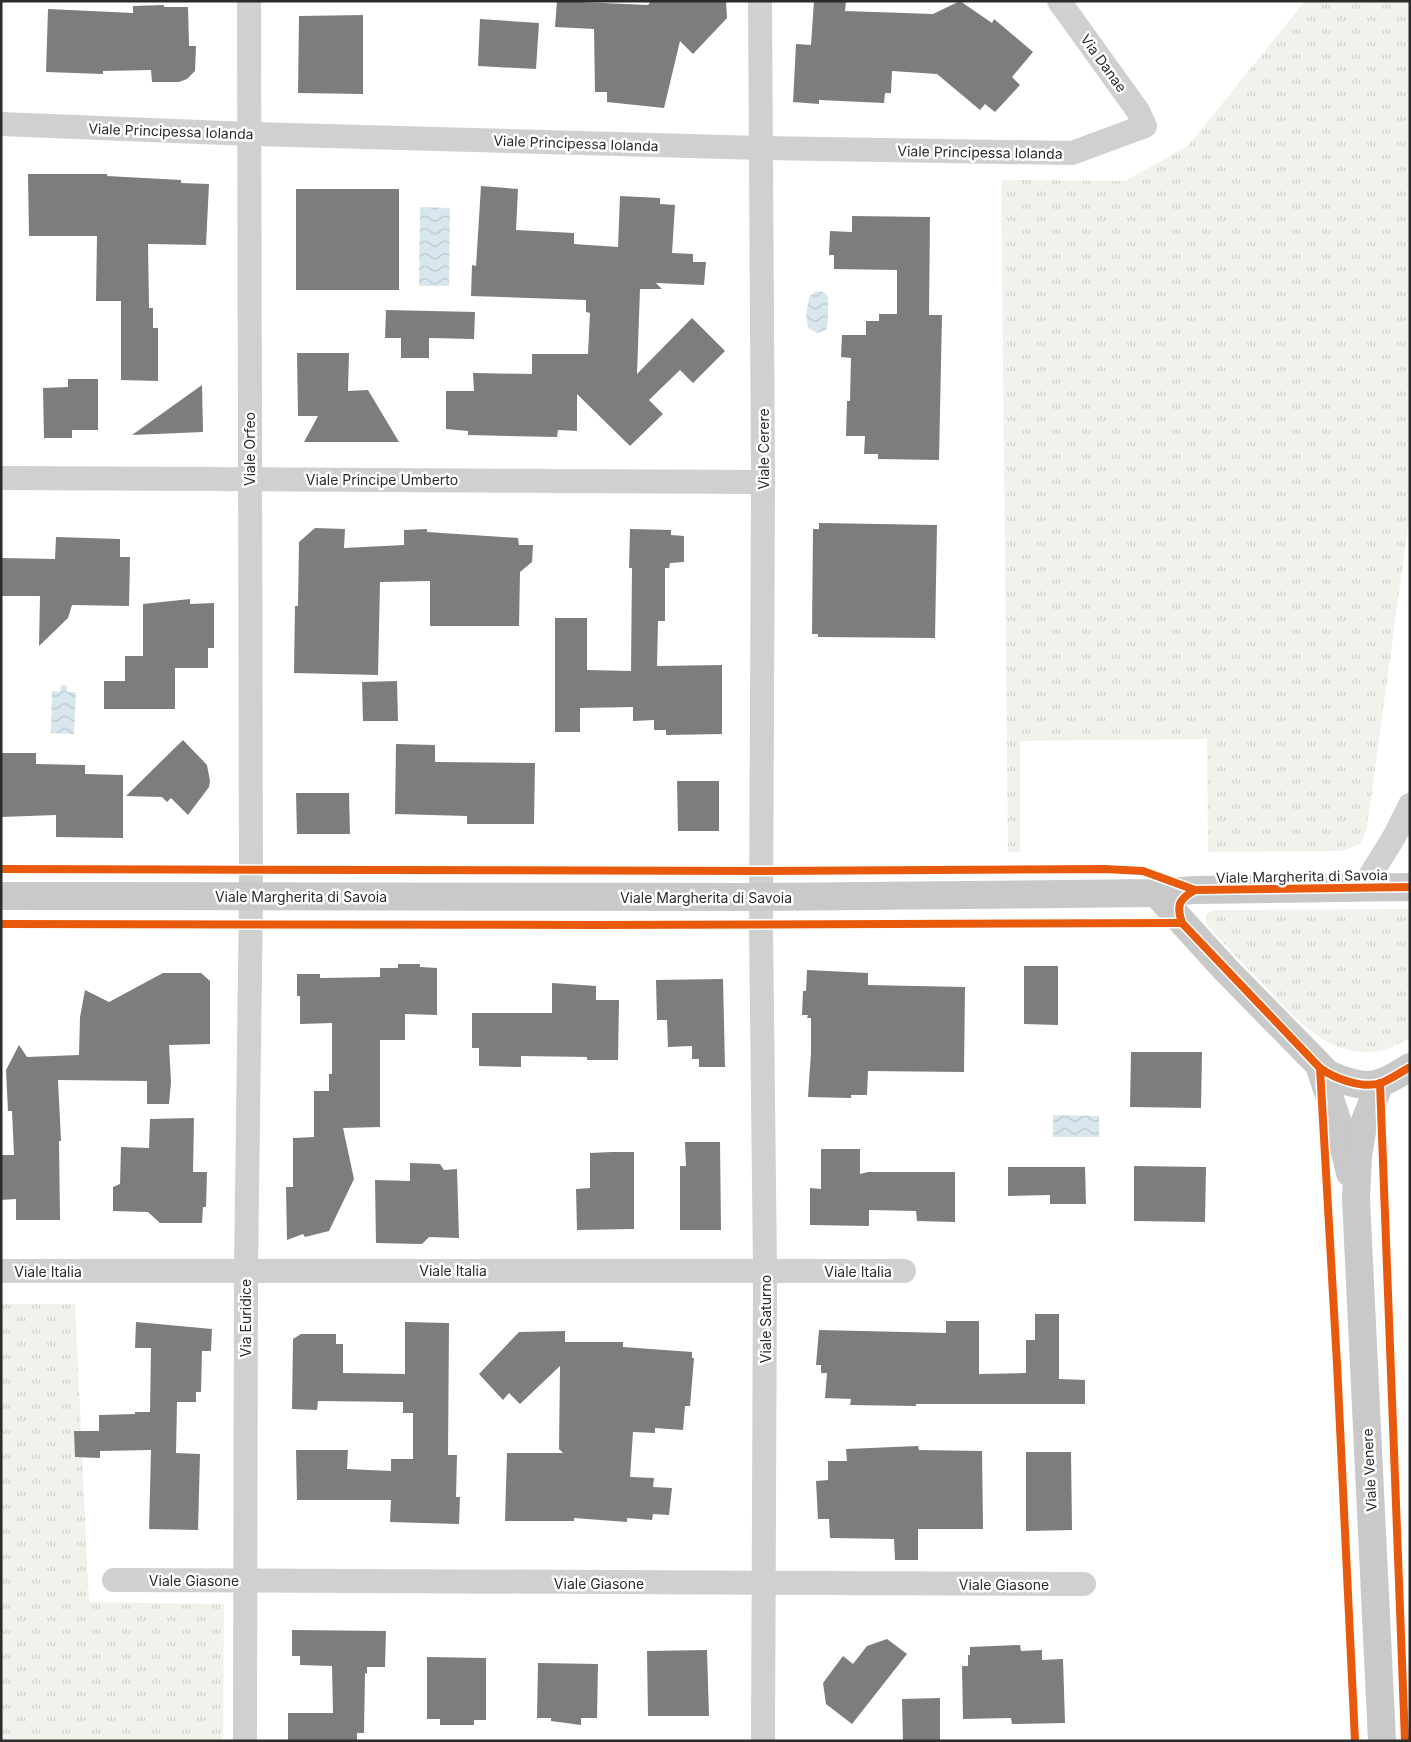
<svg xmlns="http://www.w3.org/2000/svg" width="1411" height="1742" viewBox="0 0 1411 1742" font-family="Inter,sans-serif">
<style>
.grass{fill:url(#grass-tufts)}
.water{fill:url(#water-waves)}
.building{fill:#7d7d7d}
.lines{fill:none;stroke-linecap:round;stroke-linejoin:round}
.street{stroke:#d0d0d0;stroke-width:24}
.secondary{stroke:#c9c9c9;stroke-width:28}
.cycleway-casing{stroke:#fff;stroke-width:11}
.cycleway{stroke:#e8590c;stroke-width:8}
.labels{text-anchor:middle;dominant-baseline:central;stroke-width:5;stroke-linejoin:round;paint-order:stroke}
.street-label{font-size:14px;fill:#2b2b2b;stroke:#fff}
</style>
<defs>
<pattern id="grass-tufts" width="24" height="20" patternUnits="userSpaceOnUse" patternTransform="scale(1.25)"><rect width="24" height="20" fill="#f0f2eb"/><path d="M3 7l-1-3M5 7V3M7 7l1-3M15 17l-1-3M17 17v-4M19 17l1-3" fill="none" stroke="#ced0ca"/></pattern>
<pattern id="water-waves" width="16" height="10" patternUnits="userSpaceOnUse" patternTransform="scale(1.25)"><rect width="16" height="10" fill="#d8e7ee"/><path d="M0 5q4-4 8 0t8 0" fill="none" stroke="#bac6cc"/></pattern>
</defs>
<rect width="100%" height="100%" fill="#fff"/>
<!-- grass -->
<g class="grass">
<polygon points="1305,1 1410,1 1410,511 1367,827 1361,844 1341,851 1208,852 1207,739 1020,741 1020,852 1008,852 1001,180 1125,181 1188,146"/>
<path d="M1410,909V1038C1398,1044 1384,1052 1370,1052C1324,1054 1292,1015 1263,984C1246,967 1229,949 1212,931L1206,923V915L1211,911L1219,910Z"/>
<polygon points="1,1304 75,1304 89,1602 224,1604 223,1741 1,1741"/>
</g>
<!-- water -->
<g class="water">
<polygon points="420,207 450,208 449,286 419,286"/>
<path d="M816,291L824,292L828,297C828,305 829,323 826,330L817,333L808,328L806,314L809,299L810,296Z"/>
<polygon points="61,685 67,686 67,692 76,692 74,734 51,733 52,691 60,692"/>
<polygon points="1053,1115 1099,1116 1099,1137 1053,1137"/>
</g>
<!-- building -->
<g class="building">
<polygon points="557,1 648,5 651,1 726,1 727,18 693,54 680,41 664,108 607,102 607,92 595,92 594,29 555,27"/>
<polygon points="814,1 846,1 845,11 933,14 960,1 992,23 994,19 1033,52 1012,77 1020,85 995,112 985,104 980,110 937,74 892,71 891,93 885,93 884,103 819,100 819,104 793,102 796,44 811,45"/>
<polygon points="164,5 164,7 188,7 189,46 196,46 195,71 187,79 179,82 152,82 151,70 103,71 103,74 46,72 48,9 133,13 133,6"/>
<polygon points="363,15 363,94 298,93 299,16"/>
<polygon points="480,19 539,23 536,69 478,66"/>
<polygon points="28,174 107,174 107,176 181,180 181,183 209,184 206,245 148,244 149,308 153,308 153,328 158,328 158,381 121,380 121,301 96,301 97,236 29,236"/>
<polygon points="481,186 518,189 516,230 574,233 574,244 618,247 620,196 660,198 660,204 675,205 672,253 693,254 693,262 706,262 704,285 656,283 662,289 640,289 637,374 692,318 725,351 693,383 680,370 649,400 663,414 630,446 577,394 577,431 558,430 557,437 468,435 468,431 446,429 446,391 474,391 473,373 532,374 532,354 588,354 590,313 586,312 586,300 471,296 472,265 476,266"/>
<rect x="296" y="189" width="103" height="101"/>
<polygon points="852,216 930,217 929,315 942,315 939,460 878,459 878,454 864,454 865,436 846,436 847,401 850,401 851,358 841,357 842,335 866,335 866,321 879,321 879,314 897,314 897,270 834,269 834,255 829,255 830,231 852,232"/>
<polygon points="386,310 475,312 474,339 429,338 429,358 401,358 401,338 385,338"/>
<polygon points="297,353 349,353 348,391 368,390 399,442 304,442 318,416 298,416"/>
<polygon points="68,379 98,379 98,430 72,430 72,438 44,438 43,388 68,387"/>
<polygon points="202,385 203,432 132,435"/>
<polygon points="819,523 937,525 935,638 818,637 818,634 812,634 813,529 819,529"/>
<polygon points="315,528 345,529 344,548 404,545 404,530 427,529 427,532 518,538 519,545 533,545 532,562 520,572 519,626 430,626 430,581 380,582 378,675 294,673 295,606 298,606 299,542"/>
<polygon points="630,529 671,530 671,535 684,536 684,562 670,563 669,568 665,568 665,621 658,621 657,666 722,665 722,734 666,735 666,730 654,730 654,720 633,721 633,707 580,708 580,732 555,732 555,618 587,618 587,670 631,671 632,568 629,568"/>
<polygon points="56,537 120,539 120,557 130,557 129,606 72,605 68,618 39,646 40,596 1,596 1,558 55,559"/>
<polygon points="190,599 190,604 214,603 214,648 208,648 208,668 175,668 175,709 104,709 104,681 125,681 125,656 143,656 143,604"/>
<polygon points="397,681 398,721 363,721 362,682"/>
<polygon points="183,740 207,765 210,781 209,787 188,815 171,798 167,802 162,797 126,796"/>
<polygon points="396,744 435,745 435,762 535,763 534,824 467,824 467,816 395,814"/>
<polygon points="1,753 36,753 36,764 85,765 85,774 123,775 123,838 56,837 56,815 1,817"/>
<polygon points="677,781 719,781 719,831 678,831"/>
<polygon points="296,793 349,793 350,834 297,834"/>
<polygon points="398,964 420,964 420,967 437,968 437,1015 405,1014 405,1040 380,1040 380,1127 343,1128 354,1179 329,1231 305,1237 303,1234 287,1240 286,1187 293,1187 293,1138 314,1137 314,1091 329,1091 329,1074 332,1074 332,1023 300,1024 300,996 297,996 297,974 320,974 320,978 380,977 380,968 398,968"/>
<polygon points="1024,966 1058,966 1058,1025 1024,1024"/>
<polygon points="807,970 868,973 868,985 965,987 964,1072 868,1071 867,1095 851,1095 851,1098 808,1097 811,1053 811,1018 807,1018 808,1015 802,1015 803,991 806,991"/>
<polygon points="163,973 201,973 210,981 210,1044 169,1045 171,1082 169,1104 147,1104 147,1081 58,1080 61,1141 59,1141 60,1220 16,1220 16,1199 1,1200 1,1155 14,1155 12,1111 8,1111 6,1070 19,1045 27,1057 79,1055 80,1017 85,990 109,1002"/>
<polygon points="723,979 725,1067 699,1067 699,1059 692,1059 692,1046 668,1047 667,1020 657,1020 656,980"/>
<polygon points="552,983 596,986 596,1000 619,1000 618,1060 587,1060 587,1057 521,1056 521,1067 479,1066 479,1048 472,1048 472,1013 552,1013"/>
<polygon points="1131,1052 1202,1052 1201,1108 1130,1107"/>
<polygon points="194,1118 193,1172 207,1172 206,1207 203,1207 202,1223 160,1223 148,1212 113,1211 113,1187 120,1184 121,1147 149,1148 150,1119"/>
<polygon points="685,1142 720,1142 721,1230 680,1230 680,1166 686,1166"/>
<polygon points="821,1149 860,1149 860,1174 868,1172 955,1172 955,1222 917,1221 916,1211 869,1210 869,1226 810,1225 810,1188 821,1189"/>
<polygon points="612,1152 634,1152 634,1229 577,1230 576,1189 590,1188 590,1153"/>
<polygon points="410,1163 440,1164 444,1170 457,1169 459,1238 429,1237 422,1244 376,1243 375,1180 410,1181"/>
<polygon points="1134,1166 1206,1167 1205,1222 1134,1221"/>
<polygon points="1008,1167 1085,1167 1086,1204 1050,1204 1050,1195 1008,1196"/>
<polygon points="1035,1314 1059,1314 1059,1379 1085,1380 1085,1404 916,1404 916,1406 850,1405 851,1399 825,1398 827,1373 821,1373 821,1365 816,1365 819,1330 946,1333 946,1321 979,1321 979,1374 1026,1373 1026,1340 1035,1340"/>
<polygon points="136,1322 212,1329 211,1351 202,1351 201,1392 196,1392 196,1402 177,1402 176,1453 200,1454 198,1530 149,1529 151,1450 100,1451 100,1458 75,1457 74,1431 99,1431 99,1415 135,1414 135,1412 150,1412 151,1348 135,1348"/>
<polygon points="405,1322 449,1323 448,1455 457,1455 456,1497 460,1497 459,1524 390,1522 391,1500 297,1500 296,1450 348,1450 347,1469 391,1471 391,1459 413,1459 413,1413 403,1413 403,1402 318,1401 317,1410 292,1409 293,1339 301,1334 336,1334 336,1344 343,1344 343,1373 405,1374"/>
<polygon points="565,1331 565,1342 623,1342 623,1347 692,1352 692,1358 694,1358 690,1406 685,1406 683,1430 655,1428 655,1433 633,1432 630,1477 654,1478 653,1487 672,1488 669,1515 653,1514 652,1520 627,1518 627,1522 574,1518 574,1521 505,1521 507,1453 563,1453 559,1449 560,1366 520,1404 509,1393 503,1400 479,1374 519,1332"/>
<polygon points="918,1446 919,1450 982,1451 983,1529 918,1529 918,1560 895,1560 894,1539 830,1538 829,1519 818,1519 816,1481 828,1480 828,1461 847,1461 846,1449"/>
<polygon points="1026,1452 1071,1452 1072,1530 1026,1531"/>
<polygon points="292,1630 386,1631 385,1667 367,1667 367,1674 365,1673 364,1733 357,1733 357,1741 288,1741 288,1713 333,1713 332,1666 300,1665 300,1656 292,1656"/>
<polygon points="887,1639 907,1654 852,1724 826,1704 823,1683 843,1656 853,1664 867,1646"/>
<polygon points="1020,1645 1021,1651 1042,1650 1042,1660 1063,1659 1065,1723 1012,1724 1011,1718 963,1719 962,1666 968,1666 968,1655 970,1655 970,1647"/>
<polygon points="707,1650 709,1716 648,1716 647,1651"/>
<polygon points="427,1657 486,1658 486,1720 474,1720 474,1725 440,1725 440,1719 427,1719"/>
<polygon points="538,1663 598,1664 597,1718 581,1718 581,1725 551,1721 551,1718 537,1718"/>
<polygon points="940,1698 940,1741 903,1741 902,1699"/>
</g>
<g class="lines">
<!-- street -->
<g class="street">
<polyline points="760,1 763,482 761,926 765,1270 763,1741"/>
<polyline points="1,124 250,134 762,148 1072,153 1145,126 1138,111 1059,1"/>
<polyline points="1,478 763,482"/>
<polyline points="1363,887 1394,837 1410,805"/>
<polyline points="1,1271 904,1271"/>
<polyline points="114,1580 1084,1584"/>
<polyline points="245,1741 246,1270 251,896 249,1"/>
</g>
<!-- secondary -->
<g class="secondary">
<path d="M1156,893L1226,970L1328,1074C1343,1081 1366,1089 1382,1082C1392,1079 1401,1072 1410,1067"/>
<polyline points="1,896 761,897 1156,893 1195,890 1410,887"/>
<polyline points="1320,1068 1337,1120 1350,1173"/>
<polyline points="1380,1083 1363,1126 1358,1156 1356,1199 1382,1741"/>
</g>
<!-- cycleway casing -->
<g class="cycleway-casing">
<g id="cycleway">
<polyline points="1,869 761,871 1104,869 1143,871 1195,890 1410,887"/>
<path d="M1195,890C1179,899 1176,905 1182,923L1320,1068C1335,1079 1363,1089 1381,1083C1391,1079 1401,1072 1410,1067"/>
<path d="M1,924C395,924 788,927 1182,923"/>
<polyline points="1320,1068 1337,1364 1355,1741"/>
<polyline points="1380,1083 1405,1741"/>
</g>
</g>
<!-- cycleway -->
<use href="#cycleway" class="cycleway"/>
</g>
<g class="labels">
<!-- street labels -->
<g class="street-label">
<text transform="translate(1104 63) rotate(54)">Via Danae</text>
<text transform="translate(171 131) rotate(2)">Viale Principessa Iolanda</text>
<text transform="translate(576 143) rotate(2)">Viale Principessa Iolanda</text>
<text transform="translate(980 152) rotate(1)">Viale Principessa Iolanda</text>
<text transform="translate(249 449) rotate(-90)">Viale Orfeo</text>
<text transform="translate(763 449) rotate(-90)">Viale Cerere</text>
<text x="382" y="479">Viale Principe Umberto</text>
<text transform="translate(1302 876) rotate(-1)">Viale Margherita di Savoia</text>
<text x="301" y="896">Viale Margherita di Savoia</text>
<text x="706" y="897">Viale Margherita di Savoia</text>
<text x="453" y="1270">Viale Italia</text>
<text x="48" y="1271">Viale Italia</text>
<text x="858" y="1271">Viale Italia</text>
<text transform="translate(245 1318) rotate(-90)">Via Euridice</text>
<text transform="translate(765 1319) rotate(-90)">Viale Saturno</text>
<text transform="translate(1369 1470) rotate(-93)">Viale Venere</text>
<text x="194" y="1580">Viale Giasone</text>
<text x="599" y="1583">Viale Giasone</text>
<text x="1004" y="1584">Viale Giasone</text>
</g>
</g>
<!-- border -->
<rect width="1411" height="1742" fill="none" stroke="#2b2b2b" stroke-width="5"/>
</svg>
